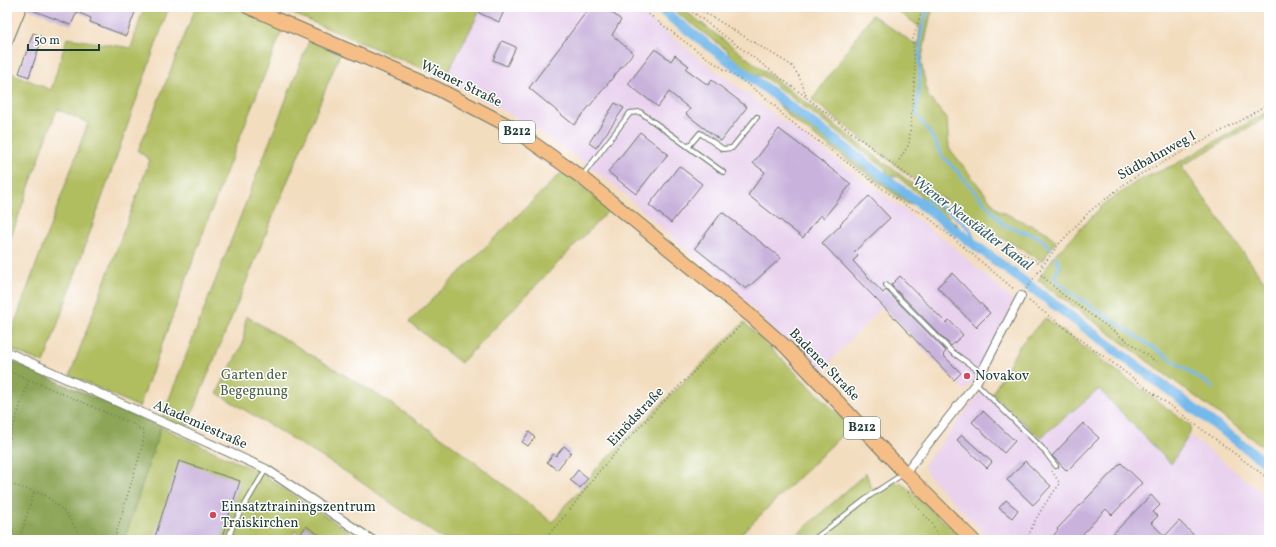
<svg xmlns="http://www.w3.org/2000/svg" width="1276" height="547" viewBox="0 0 1276 547" font-family="Vollkorn,serif">
<style>
.built{fill:#e9d2ee}
.green{fill:#b1be60;stroke:#687e4a}
.forest{fill:#8ca556;stroke:#567145}
.lines{fill:none;stroke-linecap:round;stroke-linejoin:round}
.stream{stroke:#74b9eb;stroke-width:3}
.canal{stroke:#74b9eb;stroke-width:10}
.building{fill:#c9b2dc}
.lane-casing{stroke:#697565;stroke-width:6}
.street-casing{stroke:#697565;stroke-width:10}
.secondary-casing{stroke:#697565;stroke-width:14}
.primary-casing{stroke:#697565;stroke-width:15}
.path{stroke:#697565;stroke-width:1.5;stroke-dasharray:1 3;stroke-linecap:butt}
.lane{stroke:#fff;stroke-width:4}
.street{stroke:#fff;stroke-width:8}
.secondary{stroke:#fbe5cf;stroke-width:12}
.primary{stroke:#f6be87;stroke-width:13}
.poi-dot{fill:#d1495b;stroke:#fff;stroke-width:1.5}
.labels{text-anchor:middle;dominant-baseline:central;stroke-width:3;stroke-linejoin:round;paint-order:stroke}
.shield{fill:#fff;stroke:#627771;stroke-width:1}
.shield-label{font-size:13px;font-weight:bold;fill:#1f3d34}
.street-label{font-size:14px;fill:#1f3d34;stroke:#fff}
.park-label{font-size:14px;fill:#4b6441;stroke:#fff}
.poi-label{font-size:14px;fill:#1f3d34;stroke:#fff;text-anchor:start}
.water-label{font-size:15px;font-style:italic;fill:#39626b;stroke:#fff}
</style>
<rect width="100%" height="100%" fill="#fff"/>
<filter id="ink" filterUnits="userSpaceOnUse"><feTurbulence type="fractalNoise" baseFrequency=".025" numOctaves="2"/><feDisplacementMap in="SourceGraphic" scale="8" xChannelSelector="R" yChannelSelector="G"/><feConvolveMatrix kernelMatrix="1 2 1 2 8 2 1 2 1" color-interpolation-filters="sRGB"/></filter>
<filter id="wash" filterUnits="userSpaceOnUse"><feTurbulence type="fractalNoise" baseFrequency=".012" numOctaves="4" result="noise"/><feDisplacementMap in="SourceGraphic" scale="16" xChannelSelector="R" yChannelSelector="G"/><feGaussianBlur stdDeviation="0.9" result="paint"/><feColorMatrix in="noise" values="0 0 0 0 0 0 0 0 0 0 0 0 0 0 0 0 0 1.4 0 .05"/><feComposite in="paint" operator="in"/></filter>
<g filter="url(#wash)">
<rect width="100%" height="100%" fill="#f3ddbf"/>
<!-- built -->
<g class="built">
<polygon points="482,7 632,7 776,116 949,243 1014,301 977,376 965,391 882,307 818,374 748,304 606,178 529,125 445,78"/>
<polygon points="984,388 1040,438 1099,388 1171,464 1189,435 1269,498 1269,540 991,540 928,475 924,465"/>
</g>
<!-- green -->
<g class="green">
<polygon points="144,7 169,7 44,363 7,348 7,344 88,123 57,109 7,248 7,71 51,90 67,38 131,48"/>
<polygon points="196,7 211,7 218,11 238,9 283,28 219,190 139,407 70,375 150,160 138,151"/>
<polygon points="277,7 482,7 445,78"/>
<polygon points="669,7 680,7 927,195 964,232 926,205 920,195 898,177 888,175 885,168 763,76 751,75 732,60 727,50"/>
<polygon points="892,7 919,7 925,11 927,7 934,7 930,17 921,62 928,96 947,119 949,148 998,210 1048,233 1056,241 1042,261 985,228 899,168 812,100 872,15 918,46 920,27"/>
<polygon points="309,41 340,54 186,428 162,417"/>
<polygon points="777,103 912,204 908,204 793,120"/>
<polygon points="1269,111 1269,116 1181,166 1269,288 1269,451 1038,280 1057,252 1062,248 1103,205 1139,180 1174,165"/>
<polygon points="564,170 595,198 610,209 461,363 409,322"/>
<polygon points="246,316 378,395 450,443 552,522 558,516 565,505 580,491 595,470 744,322 850,426 841,436 735,540 444,540 351,475 217,393 243,343"/>
<polygon points="1045,318 1191,426 1189,435 1171,464 1099,389 1040,438 992,394 1020,345"/>
<polygon points="161,427 258,472 362,540 327,540 306,526 300,535 294,531 291,540 124,540"/>
<polygon points="866,473 872,489 901,482 964,540 791,540"/>
</g>
<!-- forest -->
<polygon class="forest" points="7,359 161,427 124,540 7,540"/>
<g class="lines">
<!-- stream -->
<g class="stream">
<path d="M929,7C916,35 921,63 919,92C918,99 917,106 916,113L933,138L942,156L957,171L1004,225L1039,237L1051,248"/>
<polyline points="911,197 928,200 947,210 969,228 977,246"/>
<polyline points="1056,256 1060,267 1054,277 1070,292 1214,388"/>
</g>
<!-- canal -->
<polyline class="canal" points="657,7 1269,465"/>
</g>
<g id="blocks">
<!-- building -->
<g class="building">
<polygon points="27,7 137,7 126,36 90,22 91,18 77,12 71,25 27,8"/>
<polygon points="482,7 506,7 499,22 479,13"/>
<polygon points="590,7 605,7 621,20 612,35 633,53 574,125 529,88"/>
<polygon points="33,33 41,36 39,44 40,44 29,77 19,73"/>
<polygon points="502,41 516,47 507,66 493,60"/>
<polygon points="655,49 671,61 675,55 689,66 686,69 708,85 712,80 747,107 721,141 686,114 690,109 669,92 658,107 628,84"/>
<polygon points="615,103 624,108 596,148 589,143"/>
<polygon points="779,129 851,184 824,218 820,215 803,238 748,195 765,172 753,163"/>
<polygon points="640,132 668,154 636,194 608,172"/>
<polygon points="679,166 702,184 671,223 649,205"/>
<polygon points="869,196 890,218 854,252 858,256 853,261 883,293 886,290 946,351 943,355 961,373 954,380 822,243 841,225 840,224"/>
<polygon points="722,212 781,258 746,289 695,248"/>
<polygon points="952,273 990,313 977,326 977,328 937,287"/>
<polygon points="900,276 946,323 949,320 963,335 951,346 891,285"/>
<polygon points="983,411 1015,441 1004,453 972,422"/>
<polygon points="1083,423 1099,438 1067,471 1052,456"/>
<polygon points="529,432 535,437 528,446 522,442"/>
<polygon points="962,435 992,462 987,468 957,440"/>
<polygon points="564,446 571,452 557,470 547,462 553,454 556,456"/>
<polygon points="179,461 240,481 221,540 165,540 155,537"/>
<polygon points="1025,461 1051,486 1033,505 1007,480"/>
<polygon points="1121,463 1142,483 1112,515 1106,509 1077,540 1050,540 1058,530 1057,529"/>
<polygon points="578,470 588,478 580,488 570,480"/>
<polygon points="1151,495 1160,505 1153,512 1158,516 1151,523 1165,536 1179,521 1199,540 1107,540"/>
<polygon points="1006,500 1018,510 1012,518 999,508"/>
<polygon points="306,526 327,540 296,540"/>
</g>
</g>
</g>
<g filter="url(#ink)">
<use href="#blocks" fill-opacity="0" stroke="#697565" stroke-width="1"/>
<g class="lines">
<!-- lane casing -->
<g class="lane-casing">
<g id="lane">
<polyline points="689,146 700,133 723,149 732,148 757,117"/>
<polyline points="583,175 630,113 640,112 723,172"/>
<polyline points="886,285 951,351 982,373"/>
<polyline points="976,383 1042,448 1056,466"/>
<polyline points="228,540 233,525 266,469"/>
<polyline points="813,540 871,495 903,474"/>
</g>
</g>
<!-- street casing -->
<g class="street-casing">
<g id="street">
<polyline points="7,352 266,469 372,540"/>
<polyline points="905,473 976,383 1021,296"/>
</g>
</g>
<!-- secondary casing -->
<g class="secondary-casing">
<polyline id="secondary" points="7,39 20,7"/>
</g>
<!-- primary casing -->
<g class="primary-casing">
<polyline id="primary" points="248,7 436,88 509,126 581,177 751,316 786,347 905,473 973,540"/>
</g>
<!-- path -->
<g class="path">
<path d="M639,7C663,25 686,43 710,60C737,78 764,92 785,117L909,208L923,213L1015,290"/>
<polyline points="686,7 806,97"/>
<polyline points="696,7 791,65 799,76 807,98 963,218 999,243 1018,251 1043,265"/>
<polyline points="895,167 909,144 915,75 913,39 923,7"/>
<polyline points="1038,272 1062,294 1159,364"/>
<polyline points="1026,289 1058,245 1090,211 1130,180 1242,120 1269,103"/>
<polyline points="1029,301 1269,479"/>
<polyline points="7,370 133,424 144,432 143,444 114,540"/>
<polyline points="7,446 29,379"/>
<polyline points="7,483 45,495 65,512 83,540"/>
<polyline points="908,492 914,504 932,523 939,540"/>
<polyline points="19,540 34,492"/>
<polyline points="544,540 572,507 600,470 660,405 742,324"/>
<path d="M1027,540C1034,519 1046,501 1060,484L1052,471"/>
</g>
<!-- lane -->
<use href="#lane" class="lane"/>
<!-- street -->
<use href="#street" class="street"/>
<!-- secondary -->
<use href="#secondary" class="secondary"/>
<!-- primary -->
<use href="#primary" class="primary"/>
</g>
</g>
<!-- markers -->
<g class="poi-dot">
<circle cx="967" cy="376" r="4"/>
<circle cx="213" cy="515" r="4"/>
</g>
<g class="labels">
<!-- shield labels -->
<g class="shield">
<rect x="499" y="121" width="36" height="22" rx="3"/>
<rect x="844" y="417" width="36" height="22" rx="3"/>
</g>
<g class="shield-label">
<text x="517" y="132">B212</text>
<text x="862" y="428">B212</text>
</g>
<!-- street labels -->
<g class="street-label">
<text transform="translate(461 84) rotate(26)">Wiener Straße</text>
<text transform="translate(1157 156) rotate(-29)">Südbahnweg I</text>
<text transform="translate(824 365) rotate(46)">Badener Straße</text>
<text transform="translate(636 417) rotate(-47)">Einödstraße</text>
<text transform="translate(200 425) rotate(24)">Akademiestraße</text>
</g>
<!-- park labels -->
<g class="park-label">
<text x="254" y="375">Garten der<tspan x="254" dy="16">Begegnung</tspan></text>
</g>
<!-- poi labels -->
<g class="poi-label">
<text x="975" y="376">Novakov</text>
<text x="221" y="507">Einsatztrainingszentrum<tspan x="221" dy="16">Traiskirchen</tspan></text>
</g>
<!-- water labels -->
<g class="water-label">
<text transform="translate(972 224) rotate(37)">Wiener Neustädter Kanal</text>
</g>
</g>
<!-- margin -->
<rect width="1276" height="547" fill="none" stroke="#fff" stroke-width="24"/>
<!-- scale -->
<path d="M28 44v6h71v-6" fill="none" stroke="#1f3d34" stroke-width="2"/>
<text x="34" y="44" font-size="12" fill="#1f3d34" stroke="#ffffff" stroke-width="3" paint-order="stroke">50 m</text>
</svg>
